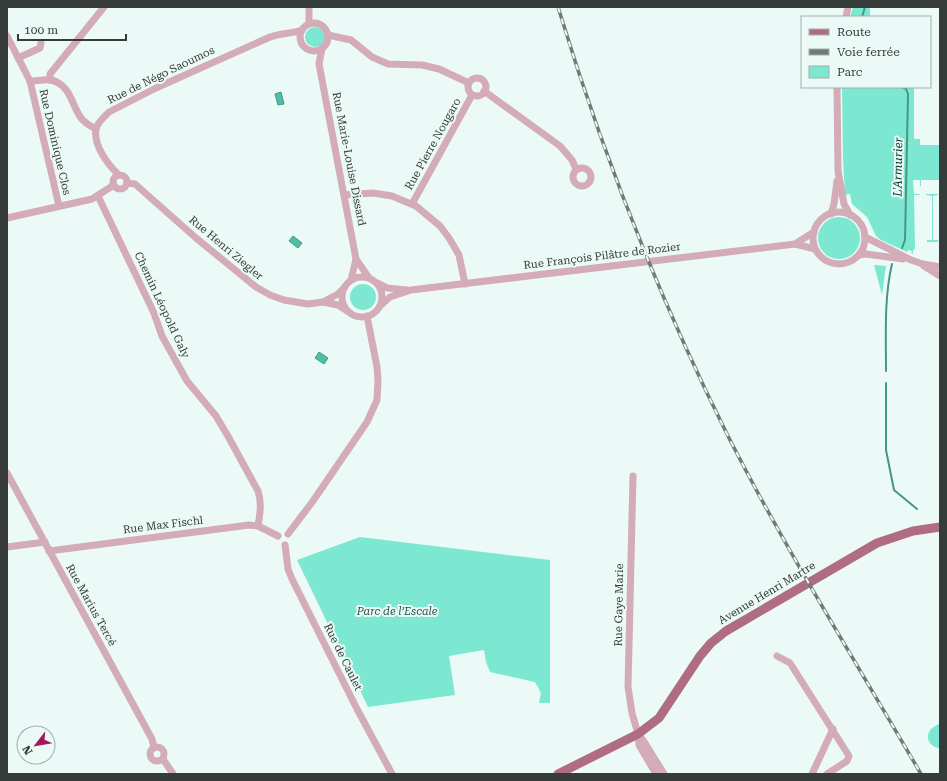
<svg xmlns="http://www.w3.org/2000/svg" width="947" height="781" viewBox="0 0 947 781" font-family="'Roboto Serif',serif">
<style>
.green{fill:#7ce8d1}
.water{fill:#4dbea8;stroke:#469787}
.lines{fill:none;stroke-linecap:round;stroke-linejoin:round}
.stream{stroke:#469787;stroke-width:2}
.minor{stroke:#d3acb7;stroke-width:7}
.major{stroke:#b06c82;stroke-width:9}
.rail-casing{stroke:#717a77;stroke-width:3.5}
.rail{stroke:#ebfaf6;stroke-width:2;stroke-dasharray:6;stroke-linecap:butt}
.labels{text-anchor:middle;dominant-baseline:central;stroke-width:4;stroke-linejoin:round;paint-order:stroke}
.street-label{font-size:11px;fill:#363c3a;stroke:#ebfaf6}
.park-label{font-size:11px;font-style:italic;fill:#26564c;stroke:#ebfaf6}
.water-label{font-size:12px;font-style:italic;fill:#00342c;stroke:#ebfaf6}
</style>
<rect width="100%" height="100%" fill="#ebfaf6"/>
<!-- green -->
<g class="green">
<polygon points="853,7 872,7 870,7 870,17 850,17"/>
<circle cx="315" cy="37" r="10"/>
<polygon points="842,87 914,87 914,139 920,139 920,145 940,145 940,180 921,180 921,186 920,186 920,180 913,180 914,194 920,194 920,195 914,195 915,248 915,249 913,250 913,254 911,253 912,251 908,250 907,252 881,240 876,236 867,217 852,204 850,194 845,195 843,159"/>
<polygon points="926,194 938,194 938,195 933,196 933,240 938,240 938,242 927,242 927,240 932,240 932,196 926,195"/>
<circle cx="839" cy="238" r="21"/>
<polygon points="874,265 886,266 882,295"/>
<circle cx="363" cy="297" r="13"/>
<polygon points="360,537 550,560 550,703 539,703 541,693 535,682 490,672 486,662 484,650 449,656 455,695 368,707 297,560"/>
<path d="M939,724L940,748C932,748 925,740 929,732C931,728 935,726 939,724Z"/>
</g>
<!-- water -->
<g class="water">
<polygon points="281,92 284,104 278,105 275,94"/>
<polygon points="293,236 302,243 298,248 289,241"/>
<polygon points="319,352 328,358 324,364 315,358"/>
</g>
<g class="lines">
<!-- stream -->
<g class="stream">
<polyline points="862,17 865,7"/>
<polyline points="902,248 905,240 908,94 906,89 902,87"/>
<path d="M886,371C886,335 884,298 892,264"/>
<polyline points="886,383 886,450 894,490 917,509"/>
</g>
<!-- minor -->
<g class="minor">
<polyline points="309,7 309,24"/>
<polyline points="846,17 848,7"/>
<circle cx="314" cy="37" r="14"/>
<polyline points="328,35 351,40 372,57 388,64 422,65 439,69 469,83"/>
<polyline points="7,36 30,81 59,206"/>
<polyline points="322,48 319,64 356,259 351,280"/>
<polyline points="18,58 40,48 41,43"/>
<circle cx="477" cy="87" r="9"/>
<polyline points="50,80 50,74 104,7"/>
<path d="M30,81C36,81 45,79 51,80C71,85 71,104 81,118C85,123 90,126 96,129"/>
<polyline points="837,87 838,171 844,204 850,215"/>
<polyline points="484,91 560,146 572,160 576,169"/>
<circle cx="582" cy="177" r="9"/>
<path d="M119,175C108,165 93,145 96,129C97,123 105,116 109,112L156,88L270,37C281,33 291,34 302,30"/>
<circle cx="120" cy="182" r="7"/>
<polyline points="127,183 135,184 196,238 256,287 270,295 284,300 308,304 323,302 338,305 349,312"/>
<polyline points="344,195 373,193 392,196 416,206 440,226 449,238 459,255 465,284"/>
<path d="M98,196L154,313L162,336L187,381L216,416L229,438L258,491C262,504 260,513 258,526"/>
<polyline points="412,204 472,95"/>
<circle cx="839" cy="238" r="26"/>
<polyline points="831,214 834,204 837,181"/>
<polyline points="7,218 92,199 114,185"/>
<polyline points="865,237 911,260 923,264 940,267"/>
<polyline points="795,244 814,232"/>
<polyline points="859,255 866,254 903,259"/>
<polyline points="356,259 369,278"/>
<polyline points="924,266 940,276"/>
<circle cx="362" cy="297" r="20"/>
<polyline points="377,283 387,288 407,290"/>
<polyline points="323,302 338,294 344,288"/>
<polyline points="380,306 390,297 411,290 795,244 815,249"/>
<polyline points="7,473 152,739 154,748"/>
<polyline points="633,476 628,687 632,713 638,734 639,745 656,774"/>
<polyline points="288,534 313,501 367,422 377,400 378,381 377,367 367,316"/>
<polyline points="285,545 288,569 292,579 357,709 392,774"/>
<polyline points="7,547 45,542"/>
<polyline points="49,551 249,525 258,526 278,536"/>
<polyline points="777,656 790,663 849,756 847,761 827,774"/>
<polyline points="638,734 645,743 664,774"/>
<circle cx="157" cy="754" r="7"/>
<polyline points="163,759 173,774"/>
<polyline points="812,774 833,729"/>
</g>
<!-- major -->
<polyline class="major" points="558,774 638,734 659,718 700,656 711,643 726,631 877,543 913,531 940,527"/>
<!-- rail casing -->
<g class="rail-casing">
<path id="rail" d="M558,7C603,155 659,298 728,436C787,552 856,662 921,774"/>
</g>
<!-- rail -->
<use href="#rail" class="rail"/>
</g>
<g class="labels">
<!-- street labels -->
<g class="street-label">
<text transform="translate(161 75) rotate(-26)">Rue de Négo Saoumos</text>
<text transform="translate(55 142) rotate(77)">Rue Dominique Clos</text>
<text transform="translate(433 144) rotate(-61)">Rue Pierre Nougaro</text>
<text transform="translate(349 159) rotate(79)">Rue Marie-Louise Dissard</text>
<text transform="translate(226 248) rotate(40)">Rue Henri Ziegler</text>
<text transform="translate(602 256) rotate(-7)">Rue François Pilâtre de Rozier</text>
<text transform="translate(162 305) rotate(65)">Chemin Léopold Galy</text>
<text transform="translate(163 525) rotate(-7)">Rue Max Fischl</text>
<text transform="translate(767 593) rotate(-31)">Avenue Henri Martre</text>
<text transform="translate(91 605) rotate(61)">Rue Marius Tercé</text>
<text transform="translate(619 605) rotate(-89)">Rue Gaye Marie</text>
<text transform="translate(343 657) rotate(64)">Rue de Caulet</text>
</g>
<!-- park labels -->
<g class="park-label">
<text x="397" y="611">Parc de l’Escale</text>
</g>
<!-- water labels -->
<g class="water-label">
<text transform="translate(898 167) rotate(-89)">L'Armurier</text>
</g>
</g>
<!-- border -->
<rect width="947" height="781" fill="none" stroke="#363c3a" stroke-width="16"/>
<!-- legend -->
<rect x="801" y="16" width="130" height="72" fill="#ebfaf6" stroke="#a3aeab"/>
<rect x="809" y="29" width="20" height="6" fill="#b06c82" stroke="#a3aeab"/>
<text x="837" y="36" font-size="12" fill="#363c3a">Route</text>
<rect x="809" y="49" width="20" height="6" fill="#717a77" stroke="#a3aeab"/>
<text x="837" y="56" font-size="12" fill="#363c3a">Voie ferrée</text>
<rect x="809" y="66" width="20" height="12" fill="#7ce8d1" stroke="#a3aeab"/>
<text x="837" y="76" font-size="12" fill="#363c3a">Parc</text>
<!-- north arrow -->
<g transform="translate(36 745) rotate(239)"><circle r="19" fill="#ebfaf6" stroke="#a3aeab"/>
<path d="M0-3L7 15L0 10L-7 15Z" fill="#a5185c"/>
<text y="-6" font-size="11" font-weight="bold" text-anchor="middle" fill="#363c3a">N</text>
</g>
<!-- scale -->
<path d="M18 34v6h108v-6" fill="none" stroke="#363c3a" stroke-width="2"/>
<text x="24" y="34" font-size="12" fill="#363c3a" stroke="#ebfaf6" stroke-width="3" paint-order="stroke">100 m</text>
</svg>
